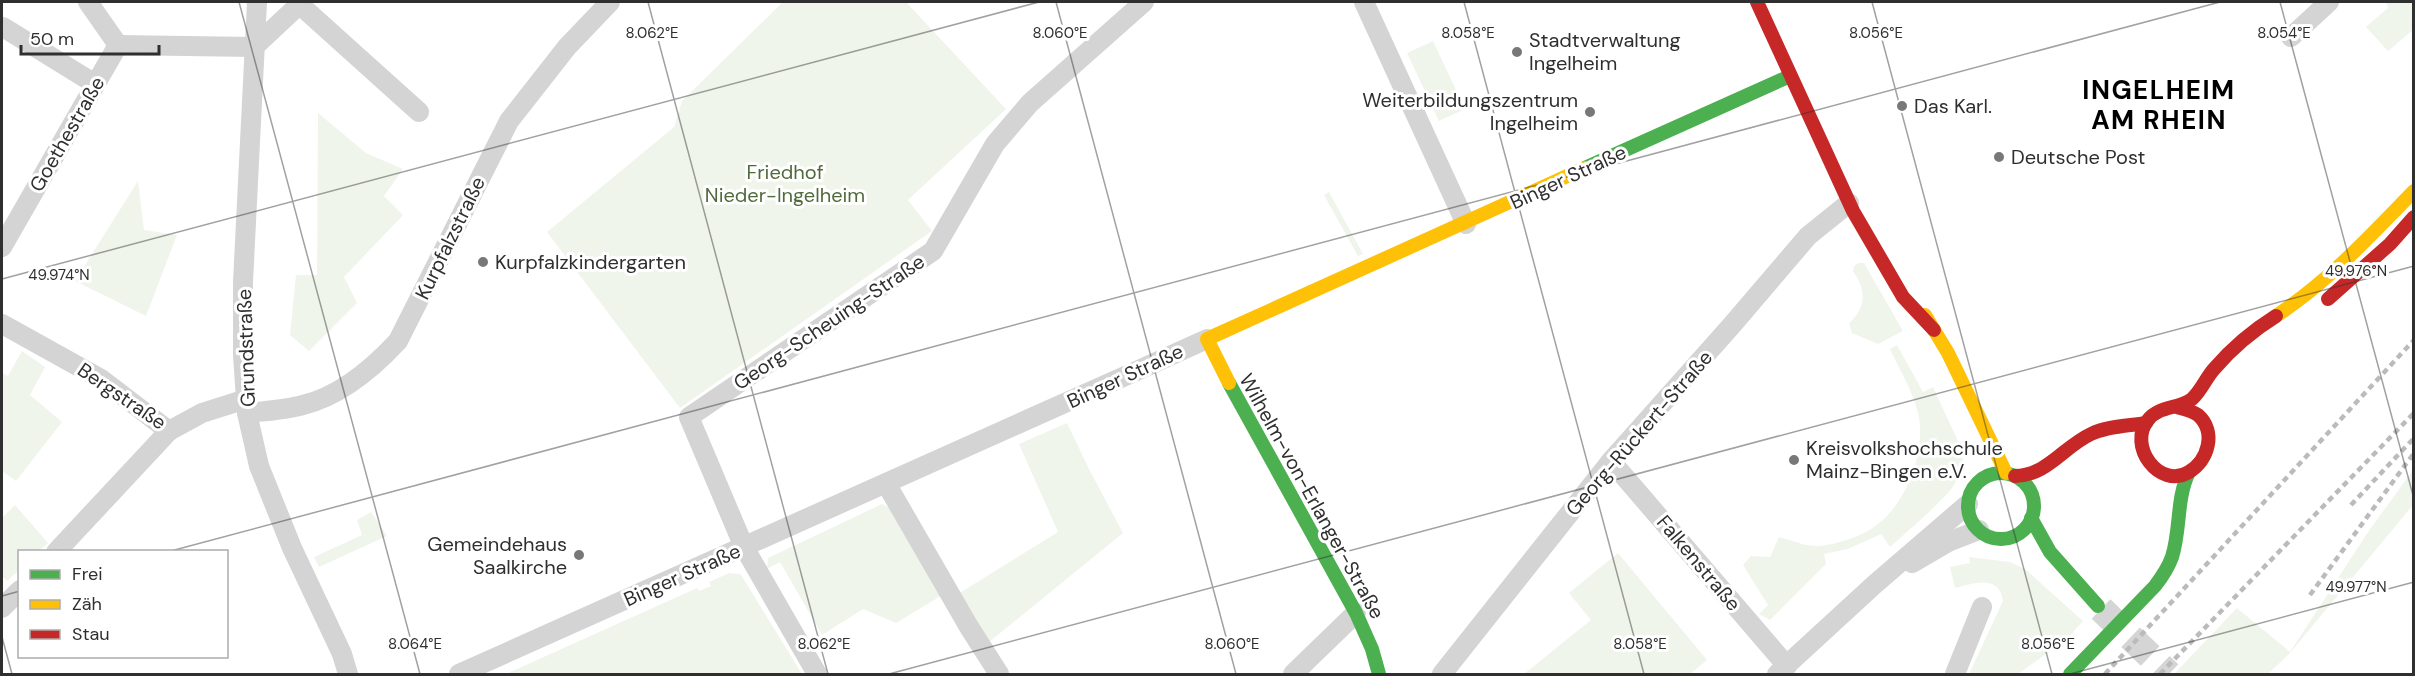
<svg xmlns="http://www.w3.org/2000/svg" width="2415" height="676" viewBox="0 0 2415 676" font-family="'DM Sans',sans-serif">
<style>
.green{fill:#f0f5ec}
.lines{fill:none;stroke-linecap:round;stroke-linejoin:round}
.secondary-tunnel{stroke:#d5d5d5;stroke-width:27;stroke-dasharray:27 14;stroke-linecap:butt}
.street{stroke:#d4d4d4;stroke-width:20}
.fast{stroke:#4caf50;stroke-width:14}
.slow{stroke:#ffc107;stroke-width:14}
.jam{stroke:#c62828;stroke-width:14}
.rail{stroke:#bbb;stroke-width:4.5;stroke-dasharray:6 4.5;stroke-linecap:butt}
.ticks{fill:none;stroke:#2f2f2f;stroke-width:1.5;stroke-opacity:0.45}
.poi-dot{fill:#787878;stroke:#fff;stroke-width:2}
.labels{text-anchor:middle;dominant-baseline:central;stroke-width:6;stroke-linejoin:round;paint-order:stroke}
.poi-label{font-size:20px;fill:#2f2f2f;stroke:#fff;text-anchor:start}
.street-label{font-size:20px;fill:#2f2f2f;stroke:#fff}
.park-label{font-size:20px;fill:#506b3b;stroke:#fff}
.district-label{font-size:26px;font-weight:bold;letter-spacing:1.5px;fill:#000;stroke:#fff}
.ticks-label{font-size:15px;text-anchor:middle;fill:#2f2f2f;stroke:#fff;stroke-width:6;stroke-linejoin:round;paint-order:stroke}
</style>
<rect width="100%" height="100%" fill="#fff"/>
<!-- green -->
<g class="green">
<polygon points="783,2 906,2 1006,109 908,200 932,231 680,408 547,232 674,127 682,101"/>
<polygon points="2390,2 2413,2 2414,29 2388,51 2366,27 2388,8 2386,3"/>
<polygon points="1433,41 1465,109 1439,121 1407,53"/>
<polygon points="318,113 366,153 403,169 384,196 403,215 344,277 357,303 309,351 290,335 296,275 317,275"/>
<polygon points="138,181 144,230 177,235 146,316 75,281"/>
<polygon points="1329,192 1363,254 1358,256 1324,195"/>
<path d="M1859,263H1864L1903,331L1878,344L1852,333L1849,323C1867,308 1866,289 1853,271L1854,266Z"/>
<path d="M1897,345L1923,392L1933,387L1963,452L1962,473L1949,492L1926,515L1890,547L1881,534L1848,549L1824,554L1826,564L1770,620L1759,614L1768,605L1743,565L1751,556L1770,557L1779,537C1791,540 1806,547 1819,546C1839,544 1863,536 1878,524C1907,502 1925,452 1919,417C1914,393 1900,371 1890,349Z"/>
<polygon points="22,351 45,367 30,395 62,422 16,481 2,471 2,373 8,376"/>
<polygon points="1067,423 1089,469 1123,533 988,643 958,594 1058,532 1019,444"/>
<polygon points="2413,470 2413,505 2290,653 2268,674 2174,674 2237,608 2290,652 2368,532"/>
<polygon points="882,504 892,509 944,594 896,623 863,609 822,635 780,562 767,569 768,558"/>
<polygon points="15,505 48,543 39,551 20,552 19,570 7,581 2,576 2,518"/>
<polygon points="371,512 387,536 319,567 314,557 362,535 357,520"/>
<polygon points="1618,553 1707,660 1690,674 1677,674 1675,672 1672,674 1524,674 1591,620 1569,593"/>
<path d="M1969,557L2010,562L2025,569L2083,621L2067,639L2018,674H1969L2003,601C1999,574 1974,583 1955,588L1950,567L1970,563Z"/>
<polygon points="729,573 740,574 743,578 802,674 506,674 697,588 699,591 711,586 709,582"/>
</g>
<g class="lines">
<!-- secondary-tunnel -->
<polyline class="secondary-tunnel" points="2101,609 2169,674"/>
<!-- street -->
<g class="street">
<polyline points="88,2 118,45"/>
<polyline points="257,2 243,282 243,355 247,413 259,466 292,548 342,654 348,674"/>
<polyline points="1364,2 1466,224"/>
<polyline points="299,4 419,112"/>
<polyline points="3,27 95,84"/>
<polyline points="2291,37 2329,2"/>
<polyline points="2,247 118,45 254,47 302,2"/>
<polyline points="2,324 101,379 169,431 202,413 246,399"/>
<path d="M247,413C266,411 285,410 303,405C340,396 373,368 398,341L509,121L567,47L610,2"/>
<polyline points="1611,461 1787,666"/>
<polyline points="887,485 969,627 999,674"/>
<polyline points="56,552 169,431"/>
<polyline points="1912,563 1948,542 1979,530"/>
<polyline points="2,608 20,590"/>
<path d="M459,674C708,563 958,452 1207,339"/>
<polyline points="817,674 744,547 689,417 933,251 995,144 1030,103 1144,2"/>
<polyline points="1293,674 1356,613"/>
<polyline points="1442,674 1611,461 1732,325 1808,236 1849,203"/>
<polyline points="1777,674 1875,584 1968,504"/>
<polyline points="1955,674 1982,607"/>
</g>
<!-- fast -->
<g class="fast">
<polyline points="1585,168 1790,76"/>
<polyline points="1229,383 1356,613 1372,649 1379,674"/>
<circle cx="2001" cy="506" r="33"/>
<polyline points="2031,518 2050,552 2098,606"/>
<path d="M2070,674L2155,586C2162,577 2168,568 2172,557C2181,529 2176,499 2189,472"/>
</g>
<!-- slow -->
<g class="slow">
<polyline points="1925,315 1948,353 2006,473"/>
<path d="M2276,316C2329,281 2370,236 2414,191"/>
<polyline points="1229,383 1207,339 1585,168"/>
</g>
<!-- jam -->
<g class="jam">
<polyline points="1757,2 1853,211 1903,297 1934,330"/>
<polyline points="2328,299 2390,244 2414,217"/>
<path d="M2177,407C2184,409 2193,411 2198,415C2217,432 2208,460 2189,472C2159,490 2127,445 2148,420C2158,406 2179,409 2192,399C2201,391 2206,378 2214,369C2232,348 2252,331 2276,316"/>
<path d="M2015,476C2048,475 2063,447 2091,434C2108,426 2128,426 2146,423"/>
</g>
<!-- rail -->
<g class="rail">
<polyline points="2351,505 2414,438"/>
<polyline points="2310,595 2414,453"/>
<polyline points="2105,674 2414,340"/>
<polyline points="2160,674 2414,413"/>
</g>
</g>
<!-- ticks -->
<path class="ticks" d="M239,2L420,674M648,2L828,674M1056,2L1236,674M1464,2L1644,674M1872,2L2052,674M2280,2L2414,499M2,279L1039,2M167,552L2220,2M2,596L20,591M2,637L12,674M889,674L2414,266M2070,674L2414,582"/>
<!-- markers -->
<g class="poi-dot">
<circle cx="1517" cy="52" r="6"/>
<circle cx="1902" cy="106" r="6"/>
<circle cx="1590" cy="112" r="6"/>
<circle cx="1999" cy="157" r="6"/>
<circle cx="483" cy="262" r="6"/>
<circle cx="1794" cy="460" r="6"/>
<circle cx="579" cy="555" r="6"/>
</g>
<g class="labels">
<!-- poi labels -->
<g class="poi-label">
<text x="1529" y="40">Stadtverwaltung<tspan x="1529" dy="23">Ingelheim</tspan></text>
<text x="1578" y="100" text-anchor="end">Weiterbildungszentrum<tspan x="1578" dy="23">Ingelheim</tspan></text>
<text x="1914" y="106">Das Karl.</text>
<text x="2011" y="157">Deutsche Post</text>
<text x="495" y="262">Kurpfalzkindergarten</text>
<text x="1806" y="448">Kreisvolkshochschule<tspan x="1806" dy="23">Mainz-Bingen e.V.</tspan></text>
<text x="567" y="544" text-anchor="end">Gemeindehaus<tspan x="567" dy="23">Saalkirche</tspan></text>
</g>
<!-- street labels -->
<g class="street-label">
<text transform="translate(67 134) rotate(-60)">Goethestraße</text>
<text transform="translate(1568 177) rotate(-25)">Binger Straße</text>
<text transform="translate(450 238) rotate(-64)">Kurpfalzstraße</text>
<text transform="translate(829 322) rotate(-34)">Georg-Scheuing-Straße</text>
<text transform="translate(246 348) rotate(-92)">Grundstraße</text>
<text transform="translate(1125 376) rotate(-25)">Binger Straße</text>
<text transform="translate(122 396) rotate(34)">Bergstraße</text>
<text transform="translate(1639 433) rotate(-49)">Georg-Rückert-Straße</text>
<text transform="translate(1312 496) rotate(61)">Wilhelm-von-Erlanger-Straße</text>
<text transform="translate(1699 563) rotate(50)">Falkenstraße</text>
<text transform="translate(682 575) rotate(-24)">Binger Straße</text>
</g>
<!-- park labels -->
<g class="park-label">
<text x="785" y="172">Friedhof<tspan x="785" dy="23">Nieder-Ingelheim</tspan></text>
</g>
<!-- district labels -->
<g class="district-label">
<text x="2159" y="90">INGELHEIM<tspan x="2159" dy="30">AM RHEIN</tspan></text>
</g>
</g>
<g class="ticks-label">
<text x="652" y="38">8.062°E</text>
<text x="1060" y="38">8.060°E</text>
<text x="1468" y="38">8.058°E</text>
<text x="1876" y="38">8.056°E</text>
<text x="2284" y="38">8.054°E</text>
<text x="2356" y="276">49.976°N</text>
<text x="59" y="280">49.974°N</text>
<text x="2356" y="592">49.977°N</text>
<text x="415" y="649">8.064°E</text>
<text x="824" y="649">8.062°E</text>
<text x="1232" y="649">8.060°E</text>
<text x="1640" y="649">8.058°E</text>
<text x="2048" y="649">8.056°E</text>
</g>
<!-- border -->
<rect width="2415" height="676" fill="none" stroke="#2f2f2f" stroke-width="6"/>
<!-- legend -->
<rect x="18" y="550" width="210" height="108" fill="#ffffff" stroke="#acacac" stroke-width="1.5"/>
<rect x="30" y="570" width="30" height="9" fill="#4caf50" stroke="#acacac" stroke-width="1.5"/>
<text x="72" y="580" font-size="18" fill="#2f2f2f">Frei</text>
<rect x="30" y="600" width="30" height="9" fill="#ffc107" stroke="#acacac" stroke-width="1.5"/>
<text x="72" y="610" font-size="18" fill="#2f2f2f">Zäh</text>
<rect x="30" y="630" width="30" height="9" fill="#c62828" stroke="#acacac" stroke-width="1.5"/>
<text x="72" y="640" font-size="18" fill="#2f2f2f">Stau</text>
<!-- scale -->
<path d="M21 45v9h138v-9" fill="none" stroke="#2f2f2f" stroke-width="3"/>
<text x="30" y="45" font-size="18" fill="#2f2f2f" stroke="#ffffff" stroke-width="4.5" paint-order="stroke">50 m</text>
</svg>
